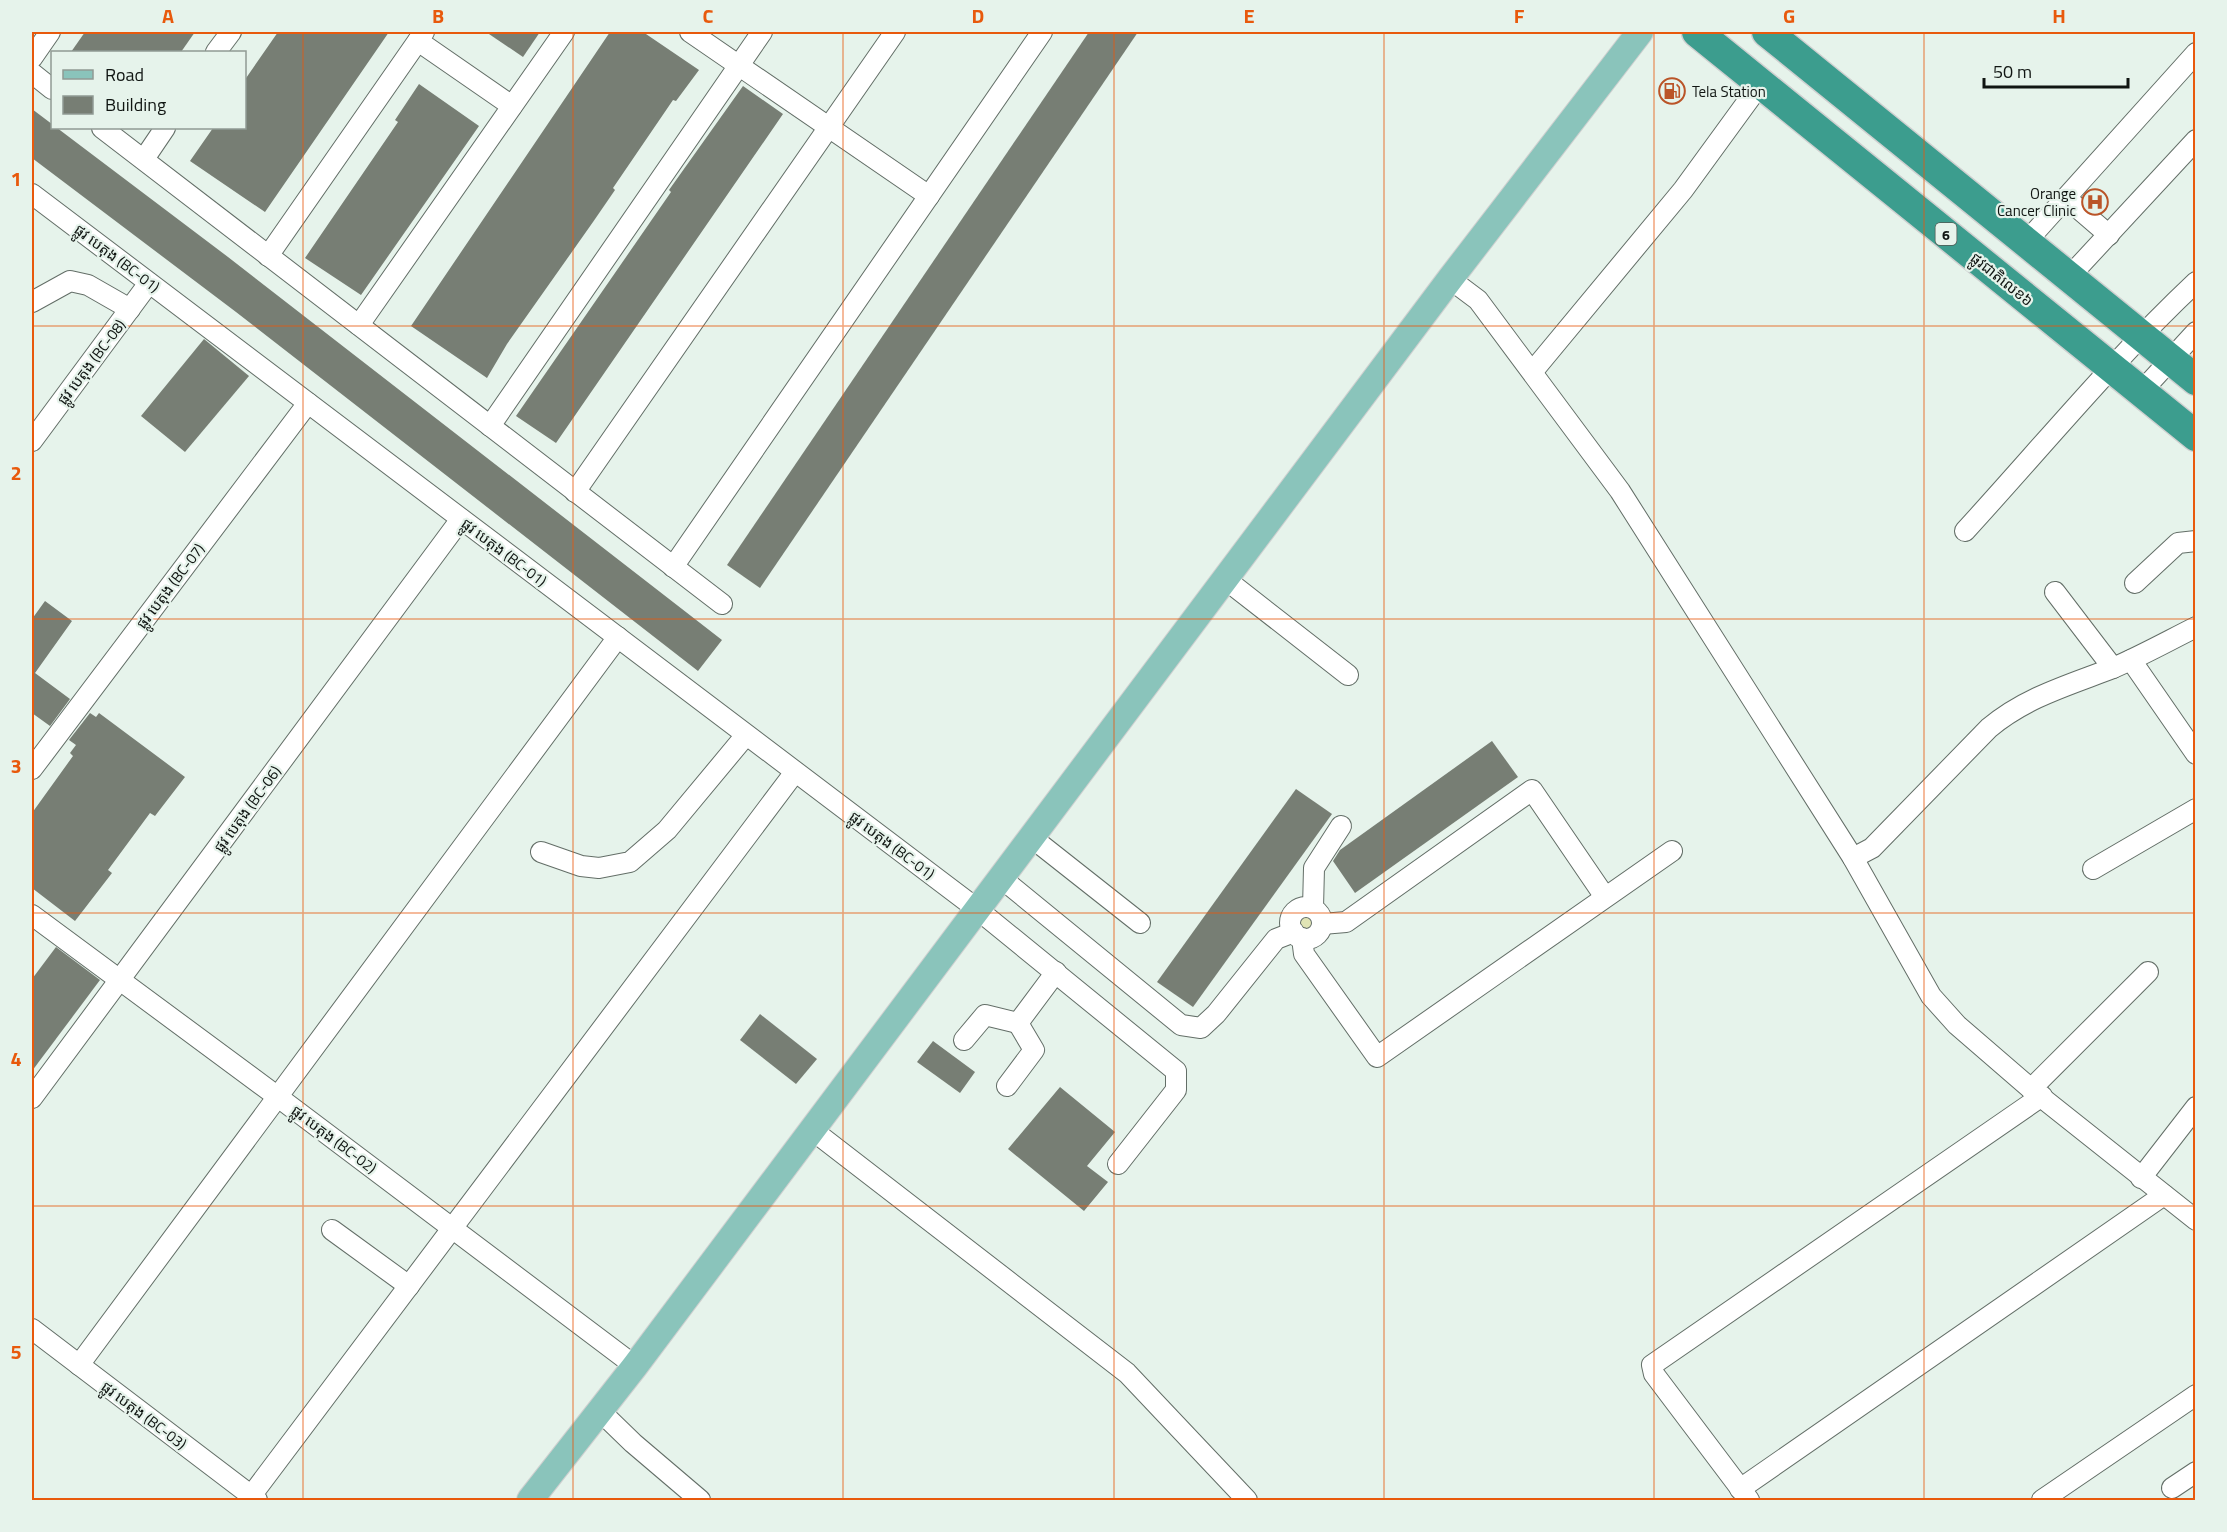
<svg xmlns="http://www.w3.org/2000/svg" width="2227" height="1532" viewBox="0 0 2227 1532" font-family="'Titillium Web','Noto Sans Khmer',sans-serif">
<style>
.green{fill:#e0e4b5}
.building{fill:#777e74}
.lines{fill:none;stroke-linecap:round;stroke-linejoin:round}
.minor-casing{stroke:#636e67;stroke-width:22}
.major-casing{stroke:#cfd0d0;stroke-width:28}
.highway-casing{stroke:#cfd0d0;stroke-width:33}
.minor{stroke:#fff;stroke-width:20}
.major{stroke:#8ac4bb;stroke-width:26}
.highway{stroke:#3c9d8e;stroke-width:30}
.grid{fill:none;stroke:#e8590c;stroke-width:1.5;stroke-opacity:0.55}
.labels{text-anchor:middle;dominant-baseline:central;stroke-width:4.5;stroke-linejoin:round;paint-order:stroke}
.shield{fill:#e6f3eb;stroke:#505853;stroke-width:1.5}
.shield-label{font-size:14px;font-weight:bold;fill:#101512}
.poi-label{font-size:15px;fill:#101512;stroke:#e6f3eb;text-anchor:start}
.street-label{font-size:15px;fill:#101512;stroke:#e6f3eb}
.neatline{fill:none;stroke:#e8590c;stroke-width:2}
.grid-label{font-size:20px;text-anchor:middle;font-weight:bold;fill:#e8590c}
</style>
<rect width="100%" height="100%" fill="#e6f3eb"/>
<!-- green -->
<circle class="green" cx="1307" cy="922" r="10"/>
<!-- building -->
<g class="building">
<polygon points="85,32 195,32 181,52 71,52"/>
<polygon points="278,32 389,32 265,212 190,161 213,128 244,128 244,81"/>
<polygon points="486,32 540,32 523,57"/>
<polygon points="610,32 643,32 699,70 676,101 673,100 613,188 615,190 593,222 507,344 487,378 411,326"/>
<polygon points="1089,32 1138,32 760,588 727,565"/>
<polygon points="419,84 479,126 361,295 305,258 398,122 395,120"/>
<polygon points="743,86 783,114 556,443 516,416 671,192 669,190"/>
<polygon points="32,109 228,257 722,640 698,671 236,312 32,158"/>
<polygon points="204,339 249,376 185,452 141,416"/>
<polygon points="45,601 72,621 35,673 70,699 50,726 32,713 32,619"/>
<polygon points="90,713 96,717 99,713 185,777 155,816 150,813 108,870 112,873 75,921 32,888 32,813 73,756 70,753 76,745 69,740"/>
<polygon points="1492,741 1518,777 1355,893 1333,861 1340,850"/>
<polygon points="1296,789 1332,814 1193,1007 1157,982"/>
<polygon points="56,947 100,980 32,1071 32,979"/>
<polygon points="760,1014 817,1059 796,1084 740,1040"/>
<polygon points="933,1041 975,1072 960,1093 917,1062"/>
<polygon points="1060,1087 1115,1132 1087,1166 1108,1182 1084,1211 1008,1149"/>
</g>
<g class="lines">
<!-- minor casing -->
<g class="minor-casing">
<g id="minor">
<polyline points="690,32 929,196"/>
<polyline points="418,41 512,106"/>
<polyline points="216,52 231,32"/>
<polyline points="32,58 50,32"/>
<polyline points="32,73 52,89"/>
<polyline points="102,128 722,604"/>
<polyline points="144,159 165,128"/>
<polyline points="32,194 977,909 1176,1071 1176,1090 1118,1164"/>
<polyline points="2066,198 2109,235"/>
<polyline points="2026,242 2196,53"/>
<polyline points="268,256 424,32"/>
<polyline points="2069,277 2196,140"/>
<polyline points="1450,279 1478,300 1620,491 1853,858 1931,996 1957,1025 2031,1089 2196,1220"/>
<polyline points="32,302 70,281 88,285 130,309"/>
<polyline points="359,325 564,32"/>
<polyline points="1533,371 1683,190 1761,83"/>
<polyline points="2141,392 2196,332"/>
<polyline points="490,426 762,32"/>
<polyline points="32,441 149,283"/>
<polyline points="575,492 895,32"/>
<path d="M1965,531C2041,448 2113,360 2196,282"/>
<polyline points="673,567 1042,32"/>
<polyline points="1225,579 1348,675"/>
<polyline points="2135,583 2178,543 2196,541"/>
<polyline points="2055,592 2113,668"/>
<polyline points="2131,660 2196,754"/>
<polyline points="32,769 308,403"/>
<polyline points="1031,837 1140,923"/>
<polyline points="541,852 581,866 599,868 630,862 667,830 746,735"/>
<path d="M1853,858L1872,848L1989,728C2026,697 2069,685 2113,668C2141,656 2168,641 2196,627"/>
<polyline points="2093,869 2196,809"/>
<polyline points="1001,878 1181,1025 1201,1028 1216,1014 1276,939 1294,932"/>
<circle cx="1306" cy="923" r="16"/>
<polyline points="1313,908 1314,868 1341,826"/>
<polyline points="32,915 278,1097 635,1366"/>
<polyline points="1322,924 1346,922 1532,790 1605,897"/>
<polyline points="1302,938 1304,954 1377,1057 1672,851"/>
<polyline points="964,1040 985,1015 1018,1023"/>
<polyline points="1007,1086 1034,1050 1018,1023 1056,972"/>
<polyline points="2031,1089 2148,972"/>
<polyline points="32,1098 461,519"/>
<polyline points="811,1129 1127,1373 1247,1500"/>
<polyline points="2141,1178 2196,1107"/>
<polyline points="332,1230 409,1286"/>
<polyline points="32,1329 257,1500"/>
<polyline points="79,1365 618,637"/>
<polyline points="600,1411 633,1443 700,1500"/>
<polyline points="2172,1488 2196,1472"/>
<polyline points="1740,1489 2164,1195"/>
<polyline points="251,1496 795,772"/>
<polyline points="1749,1500 1654,1374 1652,1365 2042,1096"/>
<polyline points="2042,1500 2196,1395"/>
</g>
</g>
<!-- major casing -->
<g class="major-casing">
<polyline id="major" points="530,1500 635,1366 1450,279 1640,32"/>
</g>
<!-- highway casing -->
<g class="highway-casing">
<g id="highway">
<polyline points="1697,32 2196,436"/>
<polyline points="1767,32 2196,380"/>
</g>
</g>
<!-- minor -->
<use href="#minor" class="minor"/>
<!-- major -->
<use href="#major" class="major"/>
<!-- highway -->
<use href="#highway" class="highway"/>
</g>
<!-- grid -->
<path class="grid" d="M303,32V1500M573,32V1500M843,32V1500M1114,32V1500M1384,32V1500M1654,32V1500M1924,32V1500M32,326H2196M32,619H2196M32,913H2196M32,1206H2196"/>
<!-- icons -->
<defs>
<g id="fuel-ring" transform="scale(1.35)"><circle r="9.5" fill="#e6f3eb" stroke="#ba5428" stroke-width="1.5"/><path d="M-5.5-6h7V0h2V4h1.3V-2.5L3-4.5l.8-.8L6-3V5H2.5V1h-1V6h-7ZM-4.2-4.7v3.2H.2V-4.7Z" fill="#ba5428"/></g>
<g id="hospital-ring" transform="scale(1.35)"><circle r="9.5" fill="#e6f3eb" stroke="#ba5428" stroke-width="1.5"/><path d="M-5-5h3v3.5h4V-5h3V5h-3V1.5h-4V5h-3Z" fill="#ba5428"/></g>
</defs>
<g fill-rule="evenodd">
<use href="#fuel-ring" x="1672" y="91"/>
<use href="#hospital-ring" x="2095" y="202"/>
</g>
<g class="labels">
<!-- shield labels -->
<rect class="shield" x="1935.5" y="223" width="21" height="22" rx="4.5"/>
<g class="shield-label">
<text x="1946" y="234">6</text>
</g>
<!-- poi labels -->
<g class="poi-label">
<text x="1692" y="91">Tela Station</text>
<text x="2076" y="193" text-anchor="end">Orange<tspan x="2076" dy="17">Cancer Clinic</tspan></text>
</g>
<!-- street labels -->
<g class="street-label">
<text transform="translate(117 258) rotate(37)">ផ្លូវ បេតុង (BC-01)</text>
<text transform="translate(2002 279) rotate(39)">ផ្លូវជាតិលេខ៦</text>
<text transform="translate(91 362) rotate(-53)">ផ្លូវ បេតុង (BC-08)</text>
<text transform="translate(504 552) rotate(37)">ផ្លូវ បេតុង (BC-01)</text>
<text transform="translate(170 586) rotate(-53)">ផ្លូវ បេតុង (BC-07)</text>
<text transform="translate(247 809) rotate(-54)">ផ្លូវ បេតុង (BC-06)</text>
<text transform="translate(892 845) rotate(37)">ផ្លូវ បេតុង (BC-01)</text>
<text transform="translate(334 1139) rotate(37)">ផ្លូវ បេតុង (BC-02)</text>
<text transform="translate(144 1415) rotate(37)">ផ្លូវ បេតុង (BC-03)</text>
</g>
</g>
<!-- border -->
<rect width="2227" height="1532" fill="none" stroke="#e6f3eb" stroke-width="66"/>
<!-- legend -->
<rect x="51" y="51" width="195" height="78" fill="#e6f3eb" stroke="#909a94" stroke-width="1.5"/>
<rect x="63" y="70" width="30" height="9" fill="#8ac4bb" stroke="#909a94" stroke-width="1.5"/>
<text x="105" y="81" font-size="18" fill="#101512">Road</text>
<rect x="63" y="96" width="30" height="18" fill="#777e74" stroke="#909a94" stroke-width="1.5"/>
<text x="105" y="111" font-size="18" fill="#101512">Building</text>
<!-- scale -->
<path d="M1984 78v9h144v-9" fill="none" stroke="#101512" stroke-width="3"/>
<text x="1993" y="78" font-size="18" fill="#101512" stroke="#e6f3eb" stroke-width="4.5" paint-order="stroke">50 m</text>
<rect x="33" y="33" width="2161" height="1466" class="neatline"/>
<g class="grid-label">
<text x="168" y="23">A</text>
<text x="438" y="23">B</text>
<text x="708" y="23">C</text>
<text x="978" y="23">D</text>
<text x="1249" y="23">E</text>
<text x="1519" y="23">F</text>
<text x="1789" y="23">G</text>
<text x="2059" y="23">H</text>
<text x="16" y="186">1</text>
<text x="16" y="480">2</text>
<text x="16" y="773">3</text>
<text x="16" y="1066">4</text>
<text x="16" y="1359">5</text>
</g>
</svg>
